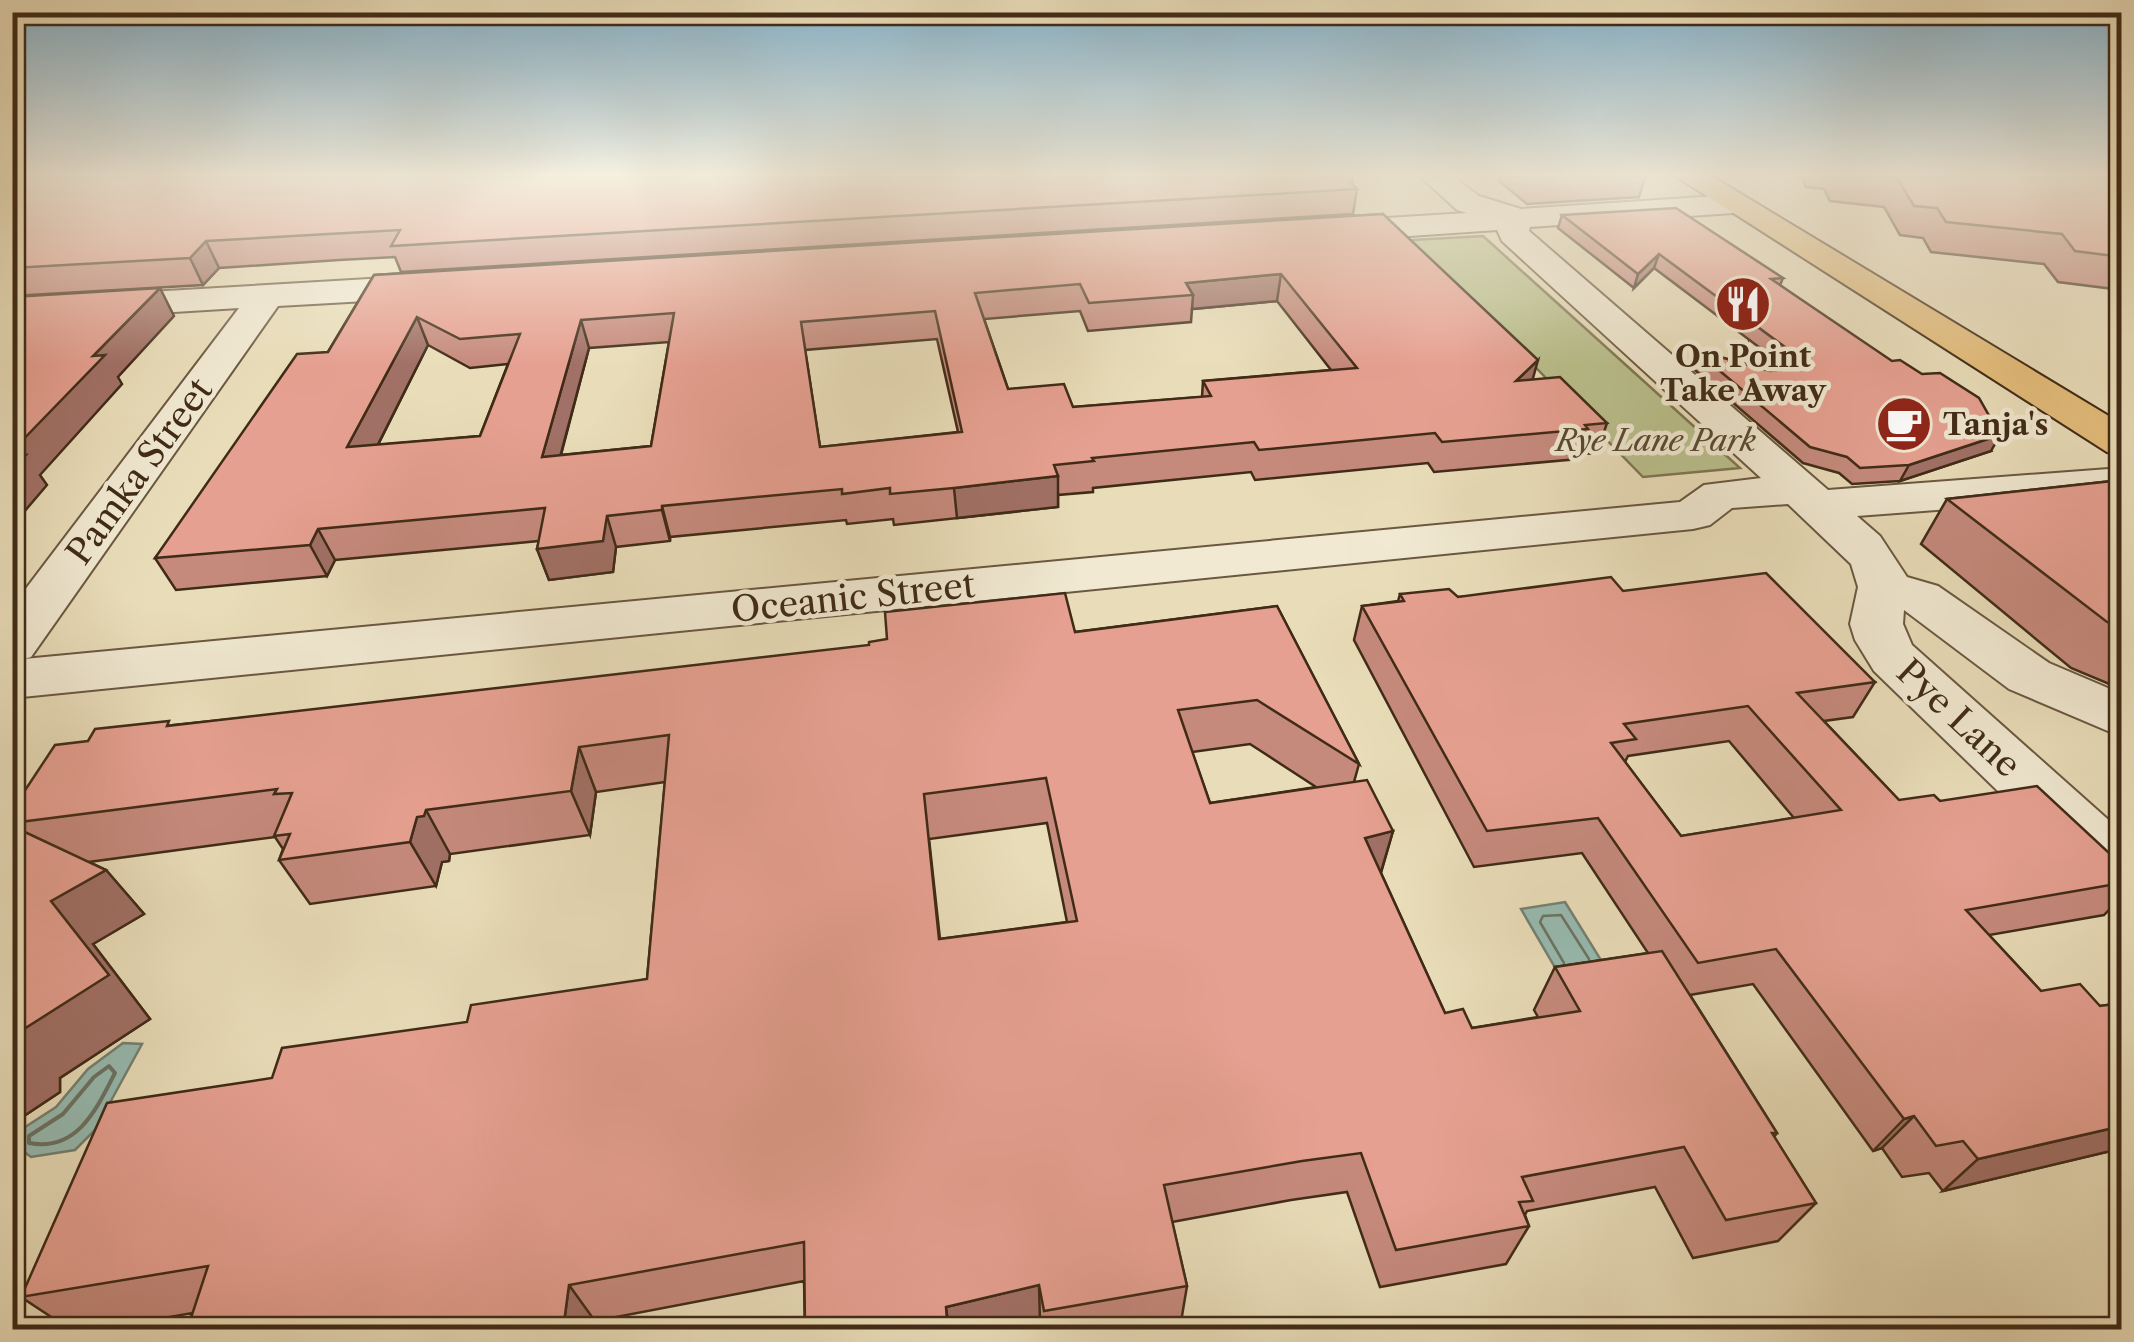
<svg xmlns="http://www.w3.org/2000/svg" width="2134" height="1342" viewBox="0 0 2134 1342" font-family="'Libre Caslon Text',serif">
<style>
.green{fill:#bac08d;stroke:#7d7652;stroke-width:2.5}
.water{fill:#97bbb1;stroke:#748173;stroke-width:2.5}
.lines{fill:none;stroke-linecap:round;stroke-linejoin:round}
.shore-far1{stroke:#6c7364;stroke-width:2.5}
.shore{stroke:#6c7364;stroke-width:4}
.minor-casing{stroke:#6a5840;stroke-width:4}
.major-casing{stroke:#402b17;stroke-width:4}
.path{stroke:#402b17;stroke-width:5;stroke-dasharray:1 4;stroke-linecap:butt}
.minor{fill:#f1e9d2;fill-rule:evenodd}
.major{fill:#e4be7c;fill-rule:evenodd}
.wall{fill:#c68a7d;stroke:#402b17;stroke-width:2.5;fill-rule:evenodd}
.shaded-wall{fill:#a17066;stroke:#402b17;stroke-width:2.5}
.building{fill:#e6a091;stroke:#402b17;stroke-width:2.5;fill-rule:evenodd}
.labels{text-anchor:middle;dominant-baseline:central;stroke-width:9;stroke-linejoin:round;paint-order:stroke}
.far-poi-label{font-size:30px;font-weight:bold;fill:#402b17;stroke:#f1e9d2}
.far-park-label{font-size:30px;font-style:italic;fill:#58492f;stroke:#f1e9d2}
.street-label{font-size:35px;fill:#402b17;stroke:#f1e9d2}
</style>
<rect width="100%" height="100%" fill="#e9ddb9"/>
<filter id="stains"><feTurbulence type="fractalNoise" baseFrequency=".002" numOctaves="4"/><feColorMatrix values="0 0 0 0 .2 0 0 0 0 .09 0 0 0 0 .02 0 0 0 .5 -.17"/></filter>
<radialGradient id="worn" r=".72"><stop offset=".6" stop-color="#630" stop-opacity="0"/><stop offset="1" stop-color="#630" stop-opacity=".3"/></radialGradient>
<!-- green -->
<polygon class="green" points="1483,236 1740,468 1643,477 1411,240"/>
<!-- water -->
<g class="water">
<polygon points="1565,902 1617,986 1557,971 1521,909"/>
<polygon points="123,1043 142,1044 95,1130 75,1150 31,1157 15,1145 19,1131 56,1107 88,1069"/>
</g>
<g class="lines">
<!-- shore-far1 -->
<polyline class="shore-far1" points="1564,963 1540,922 1543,916 1561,915 1589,959"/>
<!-- shore -->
<path class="shore" d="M109,1066L115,1073C96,1110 77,1152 29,1143V1136L63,1114L94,1077Z"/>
<!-- minor casing -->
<g class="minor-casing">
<polygon id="minor" points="1421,177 1454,177 1479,196 1521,209 1733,195 1744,197 1748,204 1744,211 1733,213 1530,227 1529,231 1828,490 2122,468 2122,496 1857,516 1880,536 1907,577 1938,586 2049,663 2122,694 2122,737 2009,689 1904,610 1903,624 1912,645 2122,832 2122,897 2099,889 1874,671 1855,640 1850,624 1858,587 1851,564 1788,504 1732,508 1710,525 1693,529 12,698 12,607 239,308 12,322 12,300 437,275 449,279 455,286 449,293 437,297 278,306 31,657 24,659 1680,502 1704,485 1761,478 1502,241 1497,230 1322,242 1311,239 1306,232 1311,225 1322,222 1467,213 1457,210"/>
</g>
<!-- major casing -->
<g class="major-casing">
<polygon id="major" points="1677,177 1713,177 2122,424 2122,456 2107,452"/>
</g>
<!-- path -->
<polyline class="path" points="1738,343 1761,341"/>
<!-- minor -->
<use href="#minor" class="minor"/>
<!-- major -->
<use href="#major" class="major"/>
</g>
<!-- wall -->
<g class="wall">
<polygon points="12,177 1353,177 1352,184 1357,189 1353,214 401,272 395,257 339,260 219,268 203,285 12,296"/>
<polygon points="1500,177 1645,177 1639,197 1527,204 1499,181"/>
<polygon points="1802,177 2122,177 2122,290 2058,282 2044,264 1931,252 1923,238 1900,235 1884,207 1830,201 1824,189 1806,187"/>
<path d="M1383,214L1532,380L1607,423L1597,453L1580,454L1578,459L1434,472L1428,463L1255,480L1251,472L1093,488V492L1058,495V507L894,525L893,519L847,524L846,520L670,537V541L616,547L613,572L549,580L537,549L539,541L335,560L327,576L176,590L155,558L328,352L374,275ZM1277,301L1331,370L1203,381L1202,397L1073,407L1008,389L984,319L1080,311L1088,331L1191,322L1192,309ZM937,339L958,432L820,447L805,350ZM669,342L651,446L561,455L589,348ZM428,345L470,368L508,364L480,436L378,445Z"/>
<polygon points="1562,215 1783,278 1780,285 1991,451 1900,481 1852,484 1839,473 1803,463 1689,365 1695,350 1770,371 1788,369 1654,268 1634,288 1558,228"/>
<polygon points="2122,480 2122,685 2114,686 2071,668 1921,544 1947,499"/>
<path d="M1623,591L1875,682L1853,717L1824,721L1899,800L1940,801L2122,865V896L2104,915L1989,935L2041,991L2100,1006L2122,1003V1153L2119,1149L1943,1191L1929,1173L1902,1177L1882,1148L1873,1151L1753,984L1690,995L1777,1133L1774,1137L1816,1203L1778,1241L1693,1258L1655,1187L1527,1211L1525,1215L1529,1226L1506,1264L1380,1287L1347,1192L1291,1200L1172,1222L1187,1286L1181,1322L1140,1330H1042L1040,1321L1006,1330H805L804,1281L595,1321L594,1330H187L192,1313L96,1330H71L21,1297L272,1078L467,1022L647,979L665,782L596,792L590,835L450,854L449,861L442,862L436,886L310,904L279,860L283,849L275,837L89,862L106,870L144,914L93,944L150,1019L60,1078V1092L12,1124V810L88,741L173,725L1075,632L1277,606L1359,764L1354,782L1393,831L1381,873L1445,1013L1472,1028L1538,1017L1534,1010L1555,967L1648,953L1582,853L1474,867L1354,640L1362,606L1398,601L1400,594L1458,597ZM1729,741L1794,818L1681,836L1625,762L1628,756ZM1250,744L1316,787L1210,803L1192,752ZM1047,823L1067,922L940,939L929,839Z"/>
</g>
<!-- shaded-wall -->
<g class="shaded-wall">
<polygon points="206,241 219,268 203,285 190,258"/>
<polygon points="1659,254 1654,268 1634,288 1638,274"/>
<polygon points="1281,274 1277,301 1192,309 1193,295 1186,283"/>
<polygon points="160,288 174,316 118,377 122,384 40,475 47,485 12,526 12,451 93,356"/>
<polygon points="417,317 428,345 361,478 347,447"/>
<polygon points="581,320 589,348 552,487 542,457"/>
<polygon points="1538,360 1530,389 1516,381"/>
<polygon points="2000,435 1991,451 1900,481 1909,465"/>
<polygon points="1058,476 1058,507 957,518 954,488"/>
<polygon points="662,506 670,537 670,541 662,510"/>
<polygon points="607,516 616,547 613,572 549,580 537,549"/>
<polygon points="318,529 335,560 327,576 310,545"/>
<polygon points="579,747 596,792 590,835 571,791"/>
<polygon points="426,810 450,854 449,861 442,862 436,886 410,842 417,817"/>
<polygon points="1393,831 1380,875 1365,838"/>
<polygon points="106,870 144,914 93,944 150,1019 60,1078 60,1092 12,1124 13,1036 51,901"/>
<polygon points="1914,1116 1882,1148 1873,1151 1904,1119"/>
<polygon points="2122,1126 2122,1147 2119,1149 1943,1191 1978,1159"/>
<polygon points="569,1285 595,1321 594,1330 563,1330"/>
<polygon points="1039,1285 1040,1321 1006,1330 949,1330 946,1307"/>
</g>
<!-- building -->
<g class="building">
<polygon points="12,177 1345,177 1357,189 391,246 400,230 328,234 206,241 190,258 12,268"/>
<polygon points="1886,177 2122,177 2122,257 2075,251 2062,234 1946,222 1937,208 1914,206 1897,178"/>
<polygon points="1676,208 1783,278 1771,279 1892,361 1900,360 1922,374 1940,373 1979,398 2000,435 1909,465 1860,468 1847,457 1810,447 1695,350 1770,371 1812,367 1659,254 1638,274 1562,215"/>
<path d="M1383,214L1538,360L1516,381L1560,377L1607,423L1585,425L1588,429L1442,442L1435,433L1259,450L1254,442L1092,458L1094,461L1054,465L1058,476L954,488L890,494V488L842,494V489L662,506V510L607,516L603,541L537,549L545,508L318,529L310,545L155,558L297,354L328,352L374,275ZM1281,274L1357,368L1203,381L1211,396L1073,407L1064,384L1008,389L975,293L1080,284L1089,303L1193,295L1186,283ZM935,311L962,432L820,447L801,322ZM674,313L651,446L542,457L581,320ZM417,317L460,339L520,334L480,436L347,447Z"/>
<polygon points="160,288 93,356 105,355 12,451 12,297"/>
<polygon points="26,455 12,470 12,456"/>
<polygon points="2122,480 2122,627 2107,622 1947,499"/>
<path d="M1766,573L1875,682L1797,693L1899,800L1934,795L1940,801L2037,786L2122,865V883L1966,910L2041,991L2080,984L2100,1006L2122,1003V1126L1978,1159L1963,1141L1936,1146L1914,1116L1904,1119L1776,949L1698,963L1598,818L1487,831L1362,606L1404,601L1400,594L1449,589L1458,597L1611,577L1623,591ZM1748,706L1841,810L1681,836L1611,743L1636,739L1624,724Z"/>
<path d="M1065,593L1075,632L1277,606L1359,764L1257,700L1178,710L1210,803L1367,780L1393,831L1365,838L1445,1013L1463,1009L1472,1028L1580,1011L1555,967L1662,951L1777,1133H1772L1816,1203L1726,1220L1684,1147L1522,1177L1533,1201L1519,1202L1529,1226L1396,1250L1361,1153L1302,1161L1164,1185L1187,1286L1044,1311L1039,1285L946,1307L947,1321L900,1330H805L804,1242L569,1285L563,1330H187L208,1266L21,1297L107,1103L272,1078L282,1048L467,1022L471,1005L647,979L669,735L579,747L571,791L426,810L424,816L417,817L410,842L279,860L290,834L274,836L292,793L274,794L277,789L12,823V810L55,745L88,741L95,729L169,721L167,726L869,645V642L887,639L885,612ZM1046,778L1077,921L939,939L924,794Z"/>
<polygon points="12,826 106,870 51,901 109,975 13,1036 12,1050"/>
</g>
<!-- sky -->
<linearGradient id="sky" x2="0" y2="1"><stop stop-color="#87b7d2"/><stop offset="0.48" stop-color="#f5f0e0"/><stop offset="1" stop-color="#f5f0e0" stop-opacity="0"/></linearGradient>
<rect width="2134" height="365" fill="url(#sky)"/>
<!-- icons -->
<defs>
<g id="restaurant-disc" transform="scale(2.875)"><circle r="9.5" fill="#8f2418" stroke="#f1e9d2"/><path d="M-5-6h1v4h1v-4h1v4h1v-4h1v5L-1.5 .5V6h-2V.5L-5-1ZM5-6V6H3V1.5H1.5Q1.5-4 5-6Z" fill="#fff"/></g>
<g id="cafe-disc" transform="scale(2.875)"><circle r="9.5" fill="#8f2418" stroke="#f1e9d2"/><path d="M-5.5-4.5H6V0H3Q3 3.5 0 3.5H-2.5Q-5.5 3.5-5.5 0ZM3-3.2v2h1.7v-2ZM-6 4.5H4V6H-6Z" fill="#fff"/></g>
</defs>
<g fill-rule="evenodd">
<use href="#restaurant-disc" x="1743" y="304"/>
<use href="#cafe-disc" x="1904" y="424"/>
</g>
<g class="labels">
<!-- far-poi labels -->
<g class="far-poi-label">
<text x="1743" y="356">On Point<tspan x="1743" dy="34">Take Away</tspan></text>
<text x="1943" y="424" text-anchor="start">Tanja's</text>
</g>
<!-- far-park labels -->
<g class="far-park-label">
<text x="1656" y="440">Rye Lane Park</text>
</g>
<!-- street labels -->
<g class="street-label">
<text transform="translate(139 471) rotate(-54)">Pamka Street</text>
<text transform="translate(853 597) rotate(-6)">Oceanic Street</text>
<text transform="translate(1959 718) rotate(43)">Pye Lane</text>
</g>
</g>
<!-- margin -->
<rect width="2134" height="1342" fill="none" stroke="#e9ddb9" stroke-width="50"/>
<rect x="15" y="15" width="2104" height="1312" fill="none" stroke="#402b17" stroke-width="5"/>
<rect x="25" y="25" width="2084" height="1292" fill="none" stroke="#402b17" stroke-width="2.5"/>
<rect width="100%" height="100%" filter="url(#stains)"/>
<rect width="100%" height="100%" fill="url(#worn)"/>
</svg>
